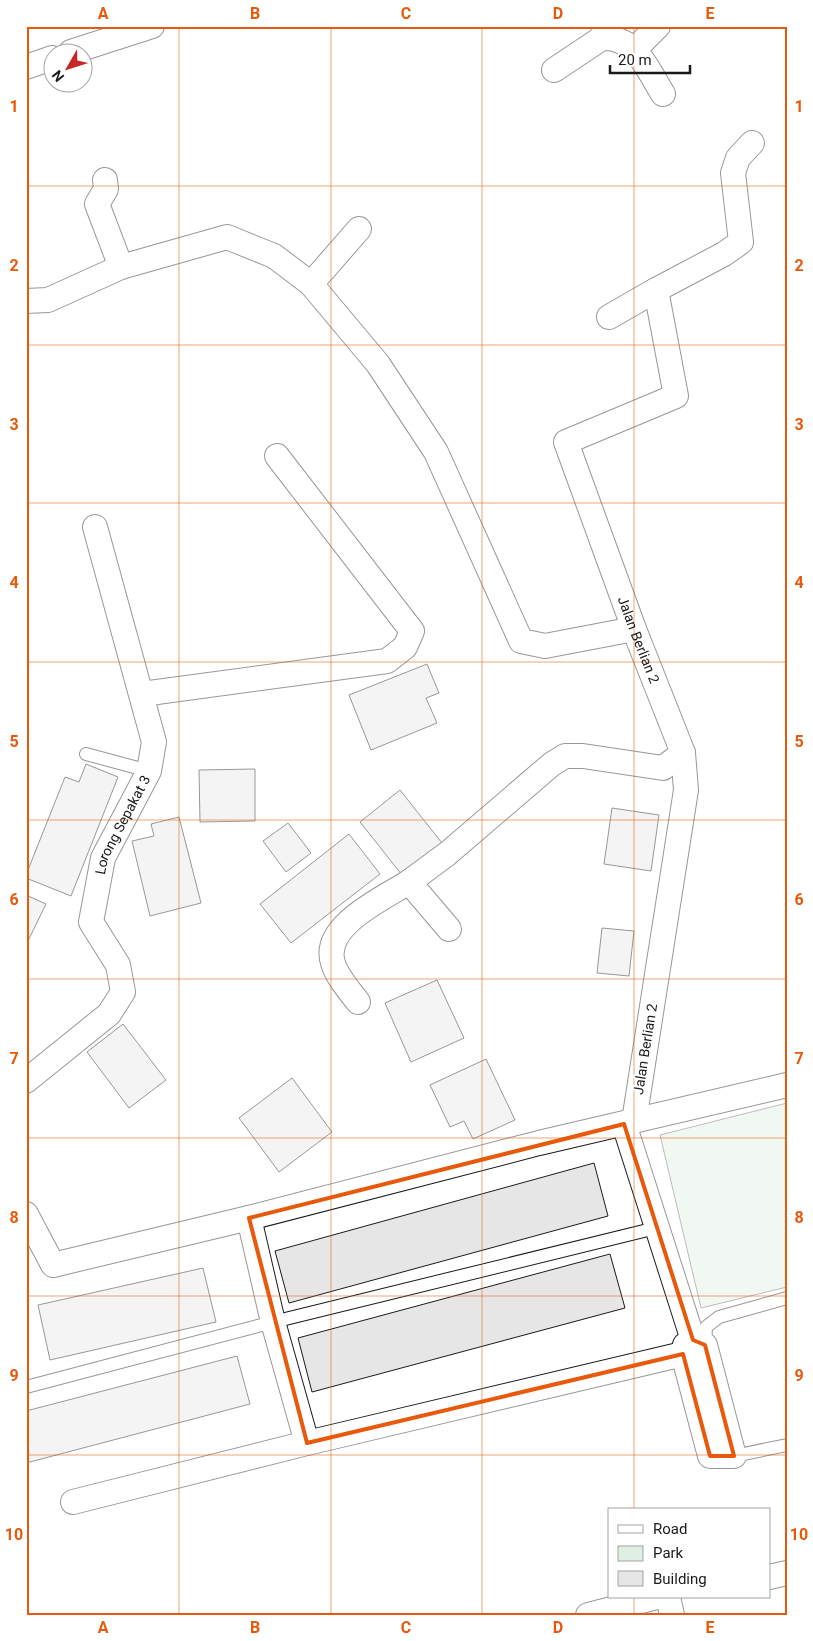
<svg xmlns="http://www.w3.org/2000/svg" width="813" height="1641" viewBox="0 0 813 1641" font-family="Roboto,sans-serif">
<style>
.green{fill:#e0efe3;stroke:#6a6a6a}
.building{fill:#e6e6e6;stroke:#1a1a1a}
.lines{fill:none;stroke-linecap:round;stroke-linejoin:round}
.service-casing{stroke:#1a1a1a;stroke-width:14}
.minor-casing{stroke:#1a1a1a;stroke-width:26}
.service{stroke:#fff;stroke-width:12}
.minor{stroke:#fff;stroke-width:24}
.marked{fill:none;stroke:#e8590c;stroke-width:4;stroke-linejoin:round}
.grid{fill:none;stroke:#e8590c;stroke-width:1;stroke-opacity:0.55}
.labels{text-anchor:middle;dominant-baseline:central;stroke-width:4;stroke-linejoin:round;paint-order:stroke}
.street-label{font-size:14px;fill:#1a1a1a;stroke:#fff}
.neatline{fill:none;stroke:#e8590c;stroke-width:2}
.grid-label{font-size:16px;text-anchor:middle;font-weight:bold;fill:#e8590c}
</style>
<rect width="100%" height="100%" fill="#fff"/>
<!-- green -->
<polygon class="green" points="787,1103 787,1287 701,1308 660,1135"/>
<!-- building -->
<g class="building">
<polygon points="427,664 439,693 426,698 437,723 371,750 349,695"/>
<polygon points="86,764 118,777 71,896 26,878 26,875 65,777 79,782"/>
<polygon points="255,769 255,821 200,822 199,770"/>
<polygon points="400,790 442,843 402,875 360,822"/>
<polygon points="612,808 659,815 651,871 604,864"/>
<polygon points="179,817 201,903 150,916 132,841 154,836 151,824"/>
<polygon points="288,823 311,853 286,872 263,841"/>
<polygon points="349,834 380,874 291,943 260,904"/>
<polygon points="26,895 46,904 26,945"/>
<polygon points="602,928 634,931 629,976 597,973"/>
<polygon points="437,980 464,1038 411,1062 385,1003"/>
<polygon points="123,1024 166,1080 129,1108 87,1052"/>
<polygon points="486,1059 515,1120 473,1139 464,1121 450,1127 430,1085"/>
<polygon points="292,1078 332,1132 279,1172 239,1118"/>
<polygon points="594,1163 608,1216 289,1303 275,1251"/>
<polygon points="610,1254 625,1308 312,1392 298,1338"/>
<polygon points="203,1268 216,1322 50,1360 38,1305"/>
<polygon points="237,1356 250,1404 26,1463 26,1411"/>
</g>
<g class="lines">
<!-- service casing -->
<g class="service-casing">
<g id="service">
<polyline points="86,754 149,771"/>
<polyline points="705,1345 706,1327 719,1317 787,1298"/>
<polyline points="26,1387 273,1322 656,1228"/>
<polyline points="734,1456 787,1445"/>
</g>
</g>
<!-- minor casing -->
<g class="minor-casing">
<g id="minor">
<path d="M602,38C636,36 647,69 663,94"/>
<polyline points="635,49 658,26"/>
<polyline points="71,52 152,26"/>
<polyline points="26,67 52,58"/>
<polyline points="554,70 602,38 605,26"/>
<polyline points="105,180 106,189 97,204 121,267"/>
<polyline points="311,284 359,229"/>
<polyline points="656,290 724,254 741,242 733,173 738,158 752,143"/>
<polyline points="26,301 48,300 121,267 227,237 274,256 311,284 378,364 436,452 521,641 545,646 634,629"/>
<path id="s1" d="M609,317L656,290L676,396L566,442L634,629L683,753L686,790L634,1121"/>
<polyline points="142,694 387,661 405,647 412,631 277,456"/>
<polyline points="409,882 447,854 552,764 565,756 583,756 663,768 683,753"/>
<path d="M358,1002C349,990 337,977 333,963C321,926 384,898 409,882L449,929"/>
<path id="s2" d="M26,1081L109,1014L123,992L118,965L91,922L103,858L149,771L154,742L95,527"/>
<polyline points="624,1124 693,1340"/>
<polyline points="26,1214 53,1265 249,1218 539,1143 787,1085"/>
<polyline points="249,1218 273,1322 307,1443"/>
<polygon points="693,1340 705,1345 734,1456 710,1456 683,1354 685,1345"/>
<polyline points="73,1502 307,1443 683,1354"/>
<polyline points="769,1577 787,1573"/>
<polyline points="668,1597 672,1615"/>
<polyline points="588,1615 657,1597"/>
</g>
</g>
<!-- service -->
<use href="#service" class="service"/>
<!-- minor -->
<use href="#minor" class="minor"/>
</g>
<!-- marked area -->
<path d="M0 0H813V1641H0ZM624,1124L693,1340L705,1345L734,1456H710L683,1354L307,1443L249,1218Z" fill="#fff" fill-opacity=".55" fill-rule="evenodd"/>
<path class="marked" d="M624,1124L693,1340L705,1345L734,1456H710L683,1354L307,1443L249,1218Z"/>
<!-- grid -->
<path class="grid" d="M179,26V1615M331,26V1615M482,26V1615M634,26V1510M26,186H787M26,345H787M26,503H787M26,662H787M26,820H787M26,979H787M26,1138H787M26,1296H787M26,1455H787M634,1597V1615"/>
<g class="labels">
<!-- street labels -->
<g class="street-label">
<text stroke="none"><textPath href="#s1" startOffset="492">Jalan Berlian 2</textPath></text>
<text stroke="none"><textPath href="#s2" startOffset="314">Lorong Sepakat 3</textPath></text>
<text transform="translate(645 1049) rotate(-81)">Jalan Berlian 2</text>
</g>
</g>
<!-- border -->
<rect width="813" height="1641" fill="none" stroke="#ffffff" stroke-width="55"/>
<!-- legend -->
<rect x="608" y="1508" width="162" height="90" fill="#ffffff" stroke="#a3a3a3"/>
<rect x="618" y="1525" width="25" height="8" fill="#ffffff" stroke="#a3a3a3"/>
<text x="653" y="1534" font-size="15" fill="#1a1a1a">Road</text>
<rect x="618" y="1546" width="25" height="15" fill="#e0efe3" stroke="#a3a3a3"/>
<text x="653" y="1558" font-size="15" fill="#1a1a1a">Park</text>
<rect x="618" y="1571" width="25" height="15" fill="#e6e6e6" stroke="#a3a3a3"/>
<text x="653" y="1584" font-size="15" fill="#1a1a1a">Building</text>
<!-- north arrow -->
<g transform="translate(68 68) rotate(231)"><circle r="24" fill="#ffffff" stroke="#a3a3a3"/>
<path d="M0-4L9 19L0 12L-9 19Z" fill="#c62828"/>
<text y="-8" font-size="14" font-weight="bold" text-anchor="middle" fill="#1a1a1a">N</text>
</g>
<!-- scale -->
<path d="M610 65v8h80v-8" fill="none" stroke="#1a1a1a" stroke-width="2.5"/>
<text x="618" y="65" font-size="15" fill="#1a1a1a" stroke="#ffffff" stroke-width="4" paint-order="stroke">20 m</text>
<rect x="28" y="28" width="758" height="1586" class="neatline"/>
<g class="grid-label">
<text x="103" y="19">A</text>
<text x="255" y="19">B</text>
<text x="406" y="19">C</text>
<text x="558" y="19">D</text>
<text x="710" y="19">E</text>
<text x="14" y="112">1</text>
<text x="799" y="112">1</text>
<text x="14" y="271">2</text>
<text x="799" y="271">2</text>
<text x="14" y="430">3</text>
<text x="799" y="430">3</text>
<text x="14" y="588">4</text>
<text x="799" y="588">4</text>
<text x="14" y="747">5</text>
<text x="799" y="747">5</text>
<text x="14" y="905">6</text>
<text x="799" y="905">6</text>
<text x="14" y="1064">7</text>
<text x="799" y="1064">7</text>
<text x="14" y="1223">8</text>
<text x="799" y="1223">8</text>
<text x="14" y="1381">9</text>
<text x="799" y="1381">9</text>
<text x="14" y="1540">10</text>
<text x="799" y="1540">10</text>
<text x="103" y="1633">A</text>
<text x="255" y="1633">B</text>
<text x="406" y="1633">C</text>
<text x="558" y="1633">D</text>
<text x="710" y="1633">E</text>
</g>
</svg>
